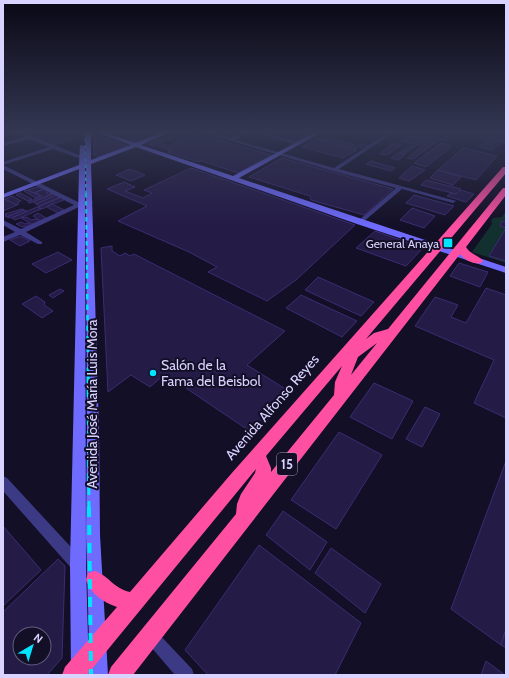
<svg xmlns="http://www.w3.org/2000/svg" width="509" height="678" viewBox="0 0 509 678" font-family="Cabin,sans-serif">
<style>
.green{fill:#12302f}
.building{fill:#241b47;stroke:#3b2d73;fill-rule:evenodd}
.lines{fill:none;stroke-linecap:round;stroke-linejoin:round}
.street{fill:#3d3a85;fill-rule:evenodd}
.secondary{fill:#6f6bff;fill-rule:evenodd}
.highway{fill:#ff4fa3;fill-rule:evenodd}
.rail-far4{stroke:#00e5ff;stroke-width:1.5;stroke-dasharray:3.5 3;stroke-linecap:butt}
.rail-far3{stroke:#00e5ff;stroke-width:2;stroke-dasharray:4.5 3.5;stroke-linecap:butt}
.rail-far2{stroke:#00e5ff;stroke-width:2.5;stroke-dasharray:5.5 5;stroke-linecap:butt}
.rail-far1{stroke:#00e5ff;stroke-width:3;stroke-dasharray:8 6;stroke-linecap:butt}
.rail{stroke:#00e5ff;stroke-width:4;stroke-dasharray:10 8;stroke-linecap:butt}
.poi-dot{fill:#00e5ff;stroke:#130f26;stroke-width:1.5}
.labels{text-anchor:middle;dominant-baseline:central;stroke-width:4;stroke-linejoin:round;paint-order:stroke}
.far-poi-label{font-size:12px;fill:#d9d4ff;stroke:#130f26;text-anchor:end}
.shield{fill:#130f26;stroke:#9e99be;stroke-width:1}
.shield-label{font-size:13px;font-weight:bold;fill:#d9d4ff}
.poi-label{font-size:14px;fill:#d9d4ff;stroke:#130f26;text-anchor:start}
.street-label{font-size:14px;fill:#d9d4ff;stroke:#130f26}
</style>
<rect width="100%" height="100%" fill="#130f26"/>
<!-- green -->
<polygon class="green" points="506,211 506,263 472,252 492,224 491,221 493,218 502,217"/>
<!-- building -->
<g class="building">
<polygon points="30,132 74,132 79,134 79,137 54,145 25,134"/>
<polygon points="113,132 146,132 156,135 137,143 131,141 134,139"/>
<polygon points="276,132 299,132 310,135 296,142 270,135"/>
<polygon points="495,132 506,132 506,142 489,138"/>
<polygon points="414,133 417,133 442,139 440,140 412,134"/>
<polygon points="198,134 271,155 238,173 202,161 198,162 168,152 172,151 158,146 163,144 169,146"/>
<polygon points="449,134 454,135 447,140 442,139"/>
<polygon points="94,136 102,137 128,146 99,157 94,155"/>
<polygon points="171,136 174,137 153,146 148,144 167,137"/>
<polygon points="410,136 427,139 420,145 402,141"/>
<polygon points="327,138 358,146 361,144 368,146 365,148 358,147 354,149 322,141"/>
<polygon points="489,138 502,141 492,150 479,147"/>
<polygon points="317,139 354,149 357,150 343,158 302,147"/>
<polygon points="429,141 436,142 413,159 407,158"/>
<polygon points="394,143 401,145 387,155 380,154"/>
<polygon points="441,143 452,146 426,167 414,163"/>
<polygon points="411,145 415,146 404,154 399,153"/>
<polygon points="463,148 497,156 476,180 438,170"/>
<polygon points="398,153 405,155 398,160 391,158"/>
<polygon points="282,158 393,189 364,215 311,200 310,196 249,177"/>
<polygon points="371,161 395,168 391,171 366,164"/>
<polygon points="412,166 425,170 409,181 399,178"/>
<polygon points="191,168 355,225 296,280 267,301 208,272 217,267 189,252 118,221 147,206 107,189 124,182 135,187 125,191 143,198 152,193 144,190"/>
<polygon points="130,169 145,175 131,181 116,175"/>
<polygon points="438,170 461,177 453,185 430,178"/>
<polygon points="426,180 461,189 456,194 421,185"/>
<polygon points="40,186 45,188 34,193 28,190"/>
<polygon points="45,189 50,191 46,193 48,194 54,193 30,203 28,202 42,196 35,193"/>
<polygon points="27,190 40,196 36,198 24,191"/>
<polygon points="460,190 474,194 466,202 447,196 451,193 456,194"/>
<polygon points="20,193 32,199 28,201 16,195"/>
<polygon points="54,194 57,195 36,204 33,202"/>
<polygon points="57,195 60,197 39,206 36,204"/>
<polygon points="414,195 454,206 445,215 406,203"/>
<polygon points="12,196 21,201 17,202 19,204 16,205 5,199"/>
<polygon points="62,197 66,199 56,203 54,203 42,209 38,207"/>
<polygon points="4,199 17,205 3,211 3,200"/>
<polygon points="52,204 64,210 58,213 47,207"/>
<polygon points="37,207 41,209 15,220 12,218"/>
<polygon points="412,208 435,216 424,228 400,220"/>
<polygon points="22,209 24,210 6,217 5,216 7,215 5,214"/>
<polygon points="24,210 27,211 11,218 7,217"/>
<polygon points="38,213 46,218 40,221 33,216"/>
<polygon points="27,217 31,220 37,219 40,221 32,224 21,218"/>
<polygon points="506,220 506,261 489,256 506,228 500,226 502,221 505,222"/>
<polygon points="21,222 25,224 28,223 31,225 22,227 16,224"/>
<polygon points="375,231 423,248 406,266 356,248"/>
<polygon points="18,237 22,237 30,241 20,246 10,240"/>
<polygon points="112,246 112,251 120,256 125,253 130,256 134,254 285,331 247,365 292,393 254,434 165,374 150,387 131,375 108,392 101,248"/>
<polygon points="58,252 72,260 46,273 32,264"/>
<polygon points="459,263 488,272 480,287 450,276"/>
<polygon points="318,277 374,302 361,316 305,290"/>
<polygon points="486,288 506,295 506,418 474,403 494,360 415,326 435,297 458,305 451,317 466,323"/>
<polygon points="60,289 64,291 53,298 49,295"/>
<polygon points="301,295 357,321 342,337 286,308"/>
<polygon points="36,296 45,302 44,305 53,311 42,318 22,304"/>
<polygon points="374,383 413,401 392,439 350,417"/>
<polygon points="425,407 440,414 422,447 406,439"/>
<polygon points="339,432 382,455 336,529 291,500"/>
<polygon points="506,461 506,629 501,645 451,609"/>
<polygon points="283,511 327,542 310,570 266,535"/>
<polygon points="3,526 41,570 3,606"/>
<polygon points="259,545 361,623 335,675 208,675 185,650"/>
<polygon points="331,548 381,584 365,613 315,573"/>
<path d="M58,559L65,566L62,658L47,675H3V612ZM20,634H44V658H20Z"/>
<polygon points="506,629 506,648 501,645"/>
<polygon points="486,661 505,675 481,675"/>
</g>
<g class="lines">
<!-- street -->
<g class="street">
<polygon points="13,132 20,132 92,160 87,161 53,149 3,165 80,203 90,201 93,203 79,207 26,232 42,242 42,244 38,244 20,235 3,242 3,237 15,232 3,225 3,220 21,229 74,205 3,169 3,162 49,147 29,139 3,146 3,143 25,137"/>
<polygon points="150,132 157,132 163,135 161,136"/>
<polygon points="201,132 209,132 230,138 243,132 249,132 235,140 334,168 389,132 394,132 339,169 456,201 453,203 402,189 362,223 358,223 358,221 396,188 333,171"/>
<polygon points="253,132 261,132 301,144 299,145"/>
<polygon points="3,476 7,478 82,559 84,564 82,569 77,571 72,569 3,491"/>
<polygon points="150,627 155,630 192,669 194,675 175,675 145,640 142,635 145,630"/>
</g>
<!-- secondary -->
<polygon class="secondary" points="85,132 91,132 91,160 131,145 96,132 104,132 135,143 164,132 171,132 141,145 233,176 316,132 322,132 239,178 506,267 506,273 357,224 136,147 91,164 99,431 100,535 108,675 90,675 86,535 87,431 86,166 85,167 86,564 89,675 71,675 70,564 79,169 3,198 3,194 79,165 80,145 85,146 86,162"/>
<!-- highway -->
<path class="highway" d="M503,167H506V173L366,339L374,333L388,329L503,188H506V195L466,247C470,254 478,255 483,261L481,263C475,265 464,260 460,254L133,675H108L111,667L236,514L237,504L241,494L255,473L256,469L87,675H62L65,667L117,607C103,602 91,594 86,580L88,573L95,571C109,576 113,588 130,592L231,474ZM377,343L351,375L358,357ZM342,366L335,382L334,395L271,472V468L266,456Z"/>
<!-- rail-far4 -->
<polyline class="rail-far4" points="85,132 86,194"/>
<!-- rail-far3 -->
<polyline class="rail-far3" points="86,193 87,274"/>
<!-- rail-far2 -->
<polyline class="rail-far2" points="87,273 88,376"/>
<!-- rail-far1 -->
<polyline class="rail-far1" points="88,375 89,508"/>
<!-- rail -->
<polyline class="rail" points="89,507 91,675"/>
</g>
<!-- sky -->
<linearGradient id="sky" x2="0" y2="1"><stop stop-color="#0a0815"/><stop offset="0.58" stop-color="#333752"/><stop offset="1" stop-color="#333752" stop-opacity="0"/></linearGradient>
<rect width="509" height="227" fill="url(#sky)"/>
<!-- markers -->
<g class="poi-dot">
<rect x="443" y="238" width="10" height="10" rx="2"/>
<circle cx="153" cy="373" r="4"/>
</g>
<g class="labels">
<!-- far-poi labels -->
<g class="far-poi-label">
<text x="439" y="243">General Anaya</text>
</g>
<!-- shield labels -->
<rect class="shield" x="277" y="453" width="20" height="22" rx="3"/>
<g class="shield-label">
<text x="287" y="464">15</text>
</g>
<!-- poi labels -->
<g class="poi-label">
<text x="161" y="365">Salón de la<tspan x="161" dy="16">Fama del Beisbol</tspan></text>
</g>
<!-- street labels -->
<g class="street-label">
<text transform="translate(92 404) rotate(-90)">Avenida José María Luis Mora</text>
<text transform="translate(272 407) rotate(-49)">Avenida Alfonso Reyes</text>
</g>
</g>
<!-- border -->
<rect width="509" height="678" fill="none" stroke="#d9d4ff" stroke-width="8"/>
<!-- north arrow -->
<g transform="translate(32 646) rotate(38)"><circle r="19" fill="#130f26" stroke="#625e7d"/>
<path d="M0-3L7 15L0 10L-7 15Z" fill="#00e5ff"/>
<text y="-6" font-size="11" font-weight="bold" text-anchor="middle" fill="#d9d4ff">N</text>
</g>
</svg>
